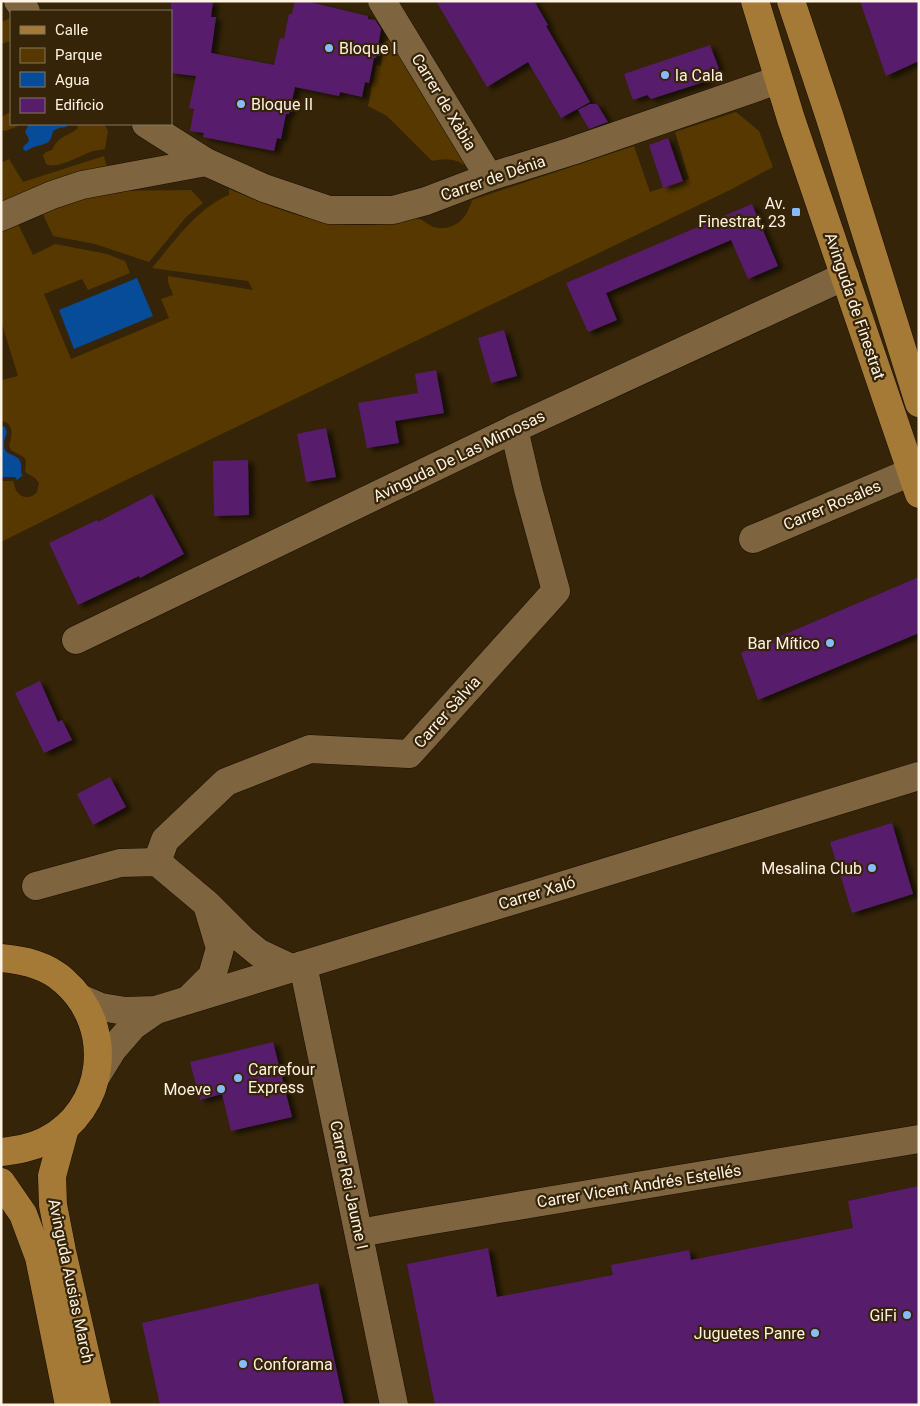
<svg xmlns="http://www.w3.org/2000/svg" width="920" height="1406" viewBox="0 0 920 1406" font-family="Roboto,sans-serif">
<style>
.green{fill:#573900}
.water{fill:#074c98}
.building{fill:#581c6d;filter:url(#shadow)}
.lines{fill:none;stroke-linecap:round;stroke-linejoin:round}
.minor-casing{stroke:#190e00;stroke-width:29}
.major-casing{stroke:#190e00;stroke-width:29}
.minor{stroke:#7e6540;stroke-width:28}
.major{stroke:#a47a36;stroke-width:28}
.poi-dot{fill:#89bafc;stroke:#352407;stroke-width:2}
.labels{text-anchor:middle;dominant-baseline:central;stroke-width:4.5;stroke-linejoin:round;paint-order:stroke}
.poi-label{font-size:16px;fill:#fef2e2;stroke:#352407;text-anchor:end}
.street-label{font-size:16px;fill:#fef2e2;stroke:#352407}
</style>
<defs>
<filter id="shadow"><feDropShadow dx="5.5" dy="3" stdDeviation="2.5" flood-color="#0009"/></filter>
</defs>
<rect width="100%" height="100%" fill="#352407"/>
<!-- green -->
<g class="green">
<polygon points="11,18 11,28 9,32 11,36 11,41 1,44 1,22"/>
<path d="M394,37L468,164C460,165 466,165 459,162C450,158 441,159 432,161L387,116L368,106L376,65L381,66L384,42Z"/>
<polygon points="11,112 11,124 19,124 16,127 5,131 1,130 1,117"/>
<path d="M736,112L759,131L773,167L730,190L124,481L1,542V481H13C15,485 15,490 18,493C22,499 33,498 37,492C38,489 38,486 39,483L35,478L25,472L26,463L25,458L11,450L9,446C12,436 15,423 1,421V380L18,376L1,321V230L17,222L33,255L55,244L107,254L125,261L130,273L88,290L82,279L44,294L71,359L169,318L161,299L173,295L168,282V276L253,290L248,281L152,268C174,242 197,208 229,195V189C271,207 316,226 362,225C375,225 388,224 400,222C405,221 414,218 419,219C424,220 428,225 433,227C454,232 467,219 472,200L634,146L650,192L689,179L675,132Z"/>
<path d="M77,124H104L108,131L105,149C101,150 97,150 93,151C80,155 58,170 46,164L43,155L46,152L52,150C59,135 66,138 78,128Z"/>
<polygon points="104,156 108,172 1,204 1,163 9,159 23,182"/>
<polygon points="191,190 203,203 187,216 149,262 95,244 53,236 42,212 66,201 116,191"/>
</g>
<!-- water -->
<g class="water">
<path d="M29,124H68L66,127L59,128L53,131C50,145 47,143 34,147C32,148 29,149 26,151L24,150L23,147L29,141L28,137L25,132Z"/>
<polygon points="137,278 153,316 74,349 59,310"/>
<path d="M1,426L5,427L7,432C6,436 4,440 4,444C3,460 25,449 21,473L23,475L17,480L15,477H1Z"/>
</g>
<!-- building -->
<g class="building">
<polygon points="171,1 213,1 211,17 216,17 211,53 274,65 280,38 284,39 289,14 292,14 295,1 305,1 368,16 368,19 375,20 381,29 376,58 374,58 369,83 365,82 362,97 340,92 339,96 295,87 289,114 286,114 281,139 277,138 274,151 203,137 204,133 190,131 194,109 189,108 196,76 171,73"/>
<polygon points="436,1 534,1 548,25 546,26 590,102 561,118 528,62 487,87"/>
<polygon points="860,1 919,1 919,61 886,76"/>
<polygon points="710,45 719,69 704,73 707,81 651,99 647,95 633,100 624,74"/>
<polygon points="590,104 597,104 608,122 589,129 578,110"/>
<polygon points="668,138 683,181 663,188 649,145"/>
<polygon points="752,204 778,266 748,279 731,240 606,293 617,320 588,332 566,283"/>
<polygon points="504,330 517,376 491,383 478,338"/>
<polygon points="436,370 444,413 395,421 399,443 367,448 358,403 418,393 415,374"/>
<polygon points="326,428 336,477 306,482 297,434"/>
<polygon points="248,460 249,515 214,516 213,461"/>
<polygon points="152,494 184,554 140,578 139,576 78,605 49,543 97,520 98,522"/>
<polygon points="919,577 919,633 758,700 741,653"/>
<polygon points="40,681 58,722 62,720 72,740 44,753 15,693"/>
<polygon points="110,777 126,807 93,825 77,794"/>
<polygon points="892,823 913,894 852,913 830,842"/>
<polygon points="273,1042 292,1117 231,1131 222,1094 200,1100 190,1062"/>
<polygon points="919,1186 919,1405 435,1405 407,1264 488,1248 497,1297 613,1275 611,1265 689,1250 691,1260 853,1228 848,1201"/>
<polygon points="318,1283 344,1405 160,1405 142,1323"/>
</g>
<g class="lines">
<!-- minor casing -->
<g class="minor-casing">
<g id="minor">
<polyline points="18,1 26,11"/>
<polyline points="382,1 489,177"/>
<polyline points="146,124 206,162 264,188 329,210 393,210 426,201 489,177 572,151 778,80"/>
<polyline points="1,217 52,195 82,185 206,162"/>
<polyline points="753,539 911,472"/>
<polyline points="76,640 514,429 845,276"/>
<polyline points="157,862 165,840 226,782 310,749 409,754 556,591 528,489 514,429"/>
<polyline points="36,886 120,863 157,862 207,904 242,939 259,953 291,968"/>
<polyline points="303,965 394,1405"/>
<polyline points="80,998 101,1007 125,1011 156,1010 919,776"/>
<polyline points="188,1000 212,976 220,948 208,908"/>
<polyline points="97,1075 113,1049 133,1026 156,1010"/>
<polyline points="359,1233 415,1223 919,1139"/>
</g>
</g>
<!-- major casing -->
<g class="major-casing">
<g id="major">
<polyline points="755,1 791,119 919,494"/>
<polyline points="791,1 830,118 919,403"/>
<path d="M1,958C24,960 47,965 64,981C116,1026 107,1110 45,1141C31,1148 17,1150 1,1152"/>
<polyline points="65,1128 52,1176 53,1205 62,1251 97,1405"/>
<polyline points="1,1182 23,1214 39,1257 69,1405"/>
</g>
</g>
<!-- minor -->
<use href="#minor" class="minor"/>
<!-- major -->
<use href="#major" class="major"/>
</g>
<!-- markers -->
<g class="poi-dot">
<circle cx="329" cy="48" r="5"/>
<circle cx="665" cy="75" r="5"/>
<circle cx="241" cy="104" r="5"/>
<rect x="791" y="207" width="10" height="10" rx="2.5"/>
<circle cx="830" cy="643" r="5"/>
<circle cx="872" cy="868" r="5"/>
<circle cx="238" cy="1078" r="5"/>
<circle cx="221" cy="1089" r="5"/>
<circle cx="907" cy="1315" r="5"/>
<circle cx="815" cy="1333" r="5"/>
<circle cx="243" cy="1364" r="5"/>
</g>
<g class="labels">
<!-- poi labels -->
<g class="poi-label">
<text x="339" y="48" text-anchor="start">Bloque I</text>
<text x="675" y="75" text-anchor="start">la Cala</text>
<text x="251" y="104" text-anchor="start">Bloque II</text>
<text x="786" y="203">Av.<tspan x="786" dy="18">Finestrat, 23</tspan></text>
<text x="820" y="643">Bar Mítico</text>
<text x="862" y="868">Mesalina Club</text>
<text x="248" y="1069" text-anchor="start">Carrefour<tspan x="248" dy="18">Express</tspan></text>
<text x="211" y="1089">Moeve</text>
<text x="897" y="1315">GiFi</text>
<text x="805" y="1333">Juguetes Panre</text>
<text x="253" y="1364" text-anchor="start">Conforama</text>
</g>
<!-- street labels -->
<g class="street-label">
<text transform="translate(444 102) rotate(59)">Carrer de Xàbia</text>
<text transform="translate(493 178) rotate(-19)">Carrer de Dénia</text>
<text transform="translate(855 306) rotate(71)">Avinguda de Finestrat</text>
<text transform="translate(459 456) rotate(-26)">Avinguda De Las Mimosas</text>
<text transform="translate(832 505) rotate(-23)">Carrer Rosales</text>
<text transform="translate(447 712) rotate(-48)">Carrer Sàlvia</text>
<text transform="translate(537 893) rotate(-17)">Carrer Xaló</text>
<text transform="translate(349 1185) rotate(78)">Carrer Rei Jaume I</text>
<text transform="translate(639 1186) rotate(-9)">Carrer Vicent Andrés Estellés</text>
<text transform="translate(71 1281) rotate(78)">Avinguda Ausias March</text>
</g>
</g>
<!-- border -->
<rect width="920" height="1406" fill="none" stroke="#fef2e2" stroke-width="5"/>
<!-- legend -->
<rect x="10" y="10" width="162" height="115" fill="#352407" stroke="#85765f"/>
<rect x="20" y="26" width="25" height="8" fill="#a47a36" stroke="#85765f"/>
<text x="55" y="35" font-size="15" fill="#fef2e2">Calle</text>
<rect x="20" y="48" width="25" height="15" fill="#573900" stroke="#85765f"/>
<text x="55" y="60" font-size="15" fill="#fef2e2">Parque</text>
<rect x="20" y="72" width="25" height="15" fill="#074c98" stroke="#85765f"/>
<text x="55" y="85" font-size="15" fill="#fef2e2">Agua</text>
<rect x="20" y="98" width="25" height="15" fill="#581c6d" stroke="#85765f"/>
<text x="55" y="110" font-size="15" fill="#fef2e2">Edificio</text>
</svg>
